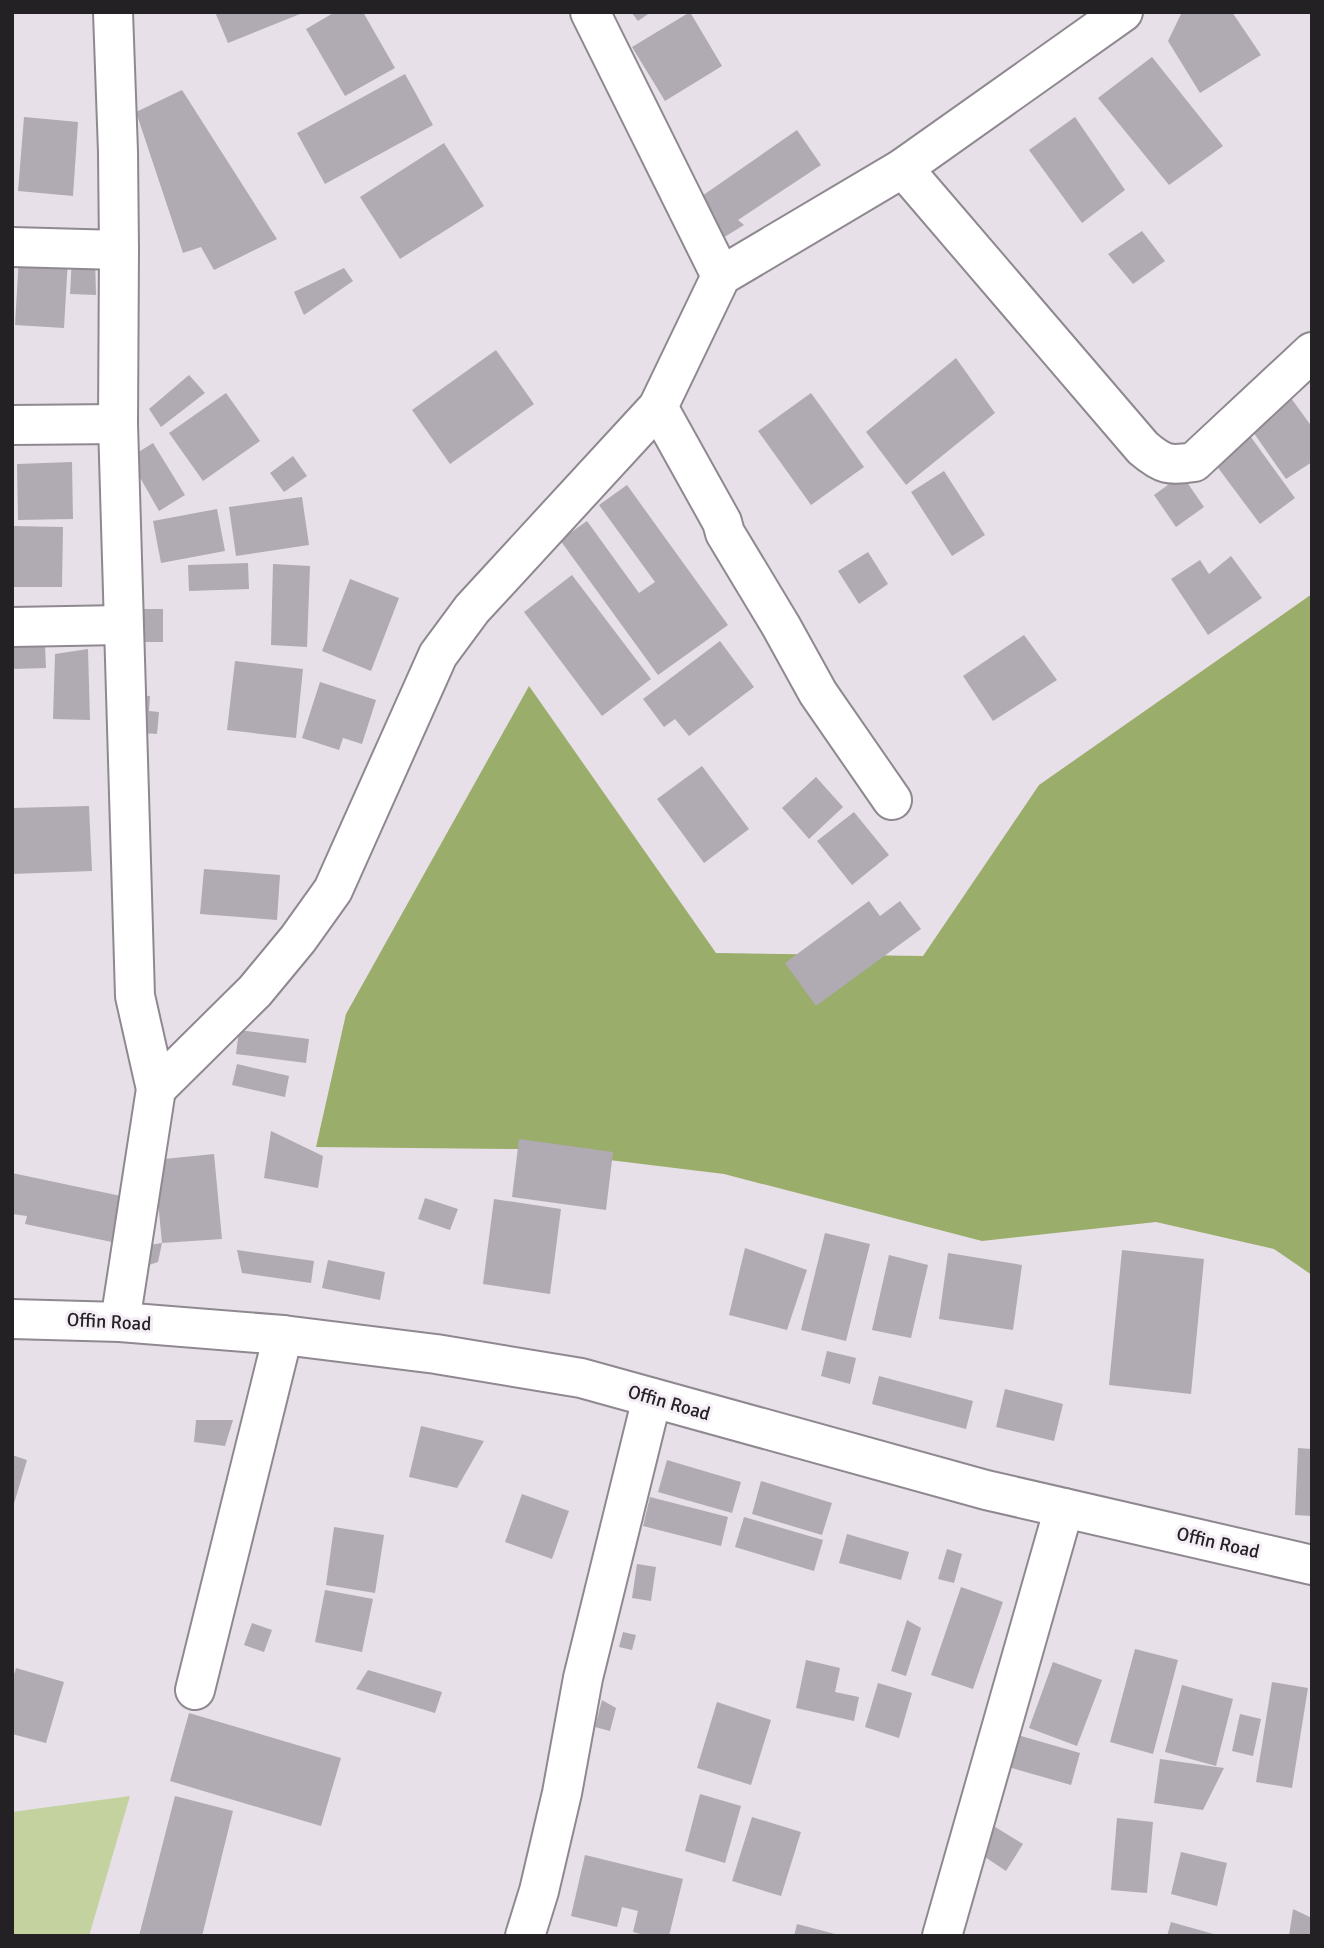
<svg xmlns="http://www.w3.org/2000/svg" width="1324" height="1948" viewBox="0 0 1324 1948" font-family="Signika,sans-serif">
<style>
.green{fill:#c3d29f}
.forest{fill:#9aad6a}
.building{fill:#b0aab2}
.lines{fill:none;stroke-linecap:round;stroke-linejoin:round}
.minor-casing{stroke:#8f8890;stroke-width:42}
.minor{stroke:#fff;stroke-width:38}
.labels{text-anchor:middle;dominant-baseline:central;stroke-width:6;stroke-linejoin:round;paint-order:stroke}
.street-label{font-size:19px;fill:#242124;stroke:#f4edf6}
</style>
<rect width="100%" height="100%" fill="#e7e0e8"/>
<!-- green -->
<polygon class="green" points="130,1796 89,1936 12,1936 12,1812"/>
<!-- forest -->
<polygon class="forest" points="1312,594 1312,1275 1274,1249 1156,1222 982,1241 724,1174 519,1149 316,1147 346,1014 529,686 716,953 923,956 1039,785"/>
<!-- building -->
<g class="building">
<polygon points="215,12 305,12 228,43"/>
<polygon points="335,12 363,12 395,68 345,96 306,29"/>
<polygon points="631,12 651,12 638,21"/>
<polygon points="690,12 722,66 665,101 632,47"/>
<polygon points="1182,12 1232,12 1261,55 1200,93 1168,41"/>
<polygon points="1152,57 1223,146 1169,185 1098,98"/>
<polygon points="405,74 433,125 325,184 297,133"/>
<polygon points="182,90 277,239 214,270 201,247 183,253 136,112"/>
<polygon points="24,117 78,122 73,196 18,191"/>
<polygon points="1075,117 1125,190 1082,223 1029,150"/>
<polygon points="797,130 821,165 738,220 744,225 713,244 689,205"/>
<polygon points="444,143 484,206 400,259 360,197"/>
<polygon points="1142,231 1165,261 1133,284 1108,254"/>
<polygon points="95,255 96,295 70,294 72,257"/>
<polygon points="19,256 68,259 64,328 15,325"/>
<polygon points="344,268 353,281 304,315 294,292"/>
<polygon points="496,350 534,404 450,464 412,410"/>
<polygon points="956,358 995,413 906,485 866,432"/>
<polygon points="189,375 205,393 161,427 149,409"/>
<polygon points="226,393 260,441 203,481 169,433"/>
<polygon points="811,393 864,467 811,505 758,431"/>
<polygon points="1291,398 1312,427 1312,462 1286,479 1251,429"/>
<polygon points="1243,426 1295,498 1260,524 1207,453"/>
<polygon points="153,443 185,495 159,511 129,458"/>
<polygon points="293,456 307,476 284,492 270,473"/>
<polygon points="72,462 73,519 18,520 17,464"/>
<polygon points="944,471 985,535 952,556 911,492"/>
<polygon points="1182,475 1204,507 1176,527 1154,495"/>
<polygon points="627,485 728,625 658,675 560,540 587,521 639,593 655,582 599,505"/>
<polygon points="302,497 309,545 236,556 229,507"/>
<polygon points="217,509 225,551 161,563 153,521"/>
<polygon points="12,526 63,527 62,587 12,587"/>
<polygon points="868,552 888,584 859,604 838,571"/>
<polygon points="1231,556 1262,598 1208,635 1171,579 1200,560 1209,574"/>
<polygon points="248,563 249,589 189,591 188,565"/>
<polygon points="273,564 310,566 307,647 271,645"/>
<polygon points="572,575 651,679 602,716 524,612"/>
<polygon points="350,579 399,598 371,671 322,651"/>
<polygon points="143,609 163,609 163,642 142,642"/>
<polygon points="1024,635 1057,680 993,721 963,676"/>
<polygon points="720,641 754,687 689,736 675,719 664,727 643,699"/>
<polygon points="45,645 46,668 12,669 12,646"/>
<polygon points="88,649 90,720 53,719 55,654"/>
<polygon points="235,661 303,669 296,738 227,730"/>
<polygon points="320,682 376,700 362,744 343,738 339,750 302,738"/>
<polygon points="131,695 150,696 149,711 159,712 157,734 129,732"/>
<polygon points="702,766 749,829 704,863 657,799"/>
<polygon points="816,777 843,807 809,839 782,808"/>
<polygon points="89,806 92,871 12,874 12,808"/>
<polygon points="854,812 889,855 852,885 817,841"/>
<polygon points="204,869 280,875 277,920 200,914"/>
<polygon points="869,901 880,916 900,901 921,929 816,1006 785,963"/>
<polygon points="239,1030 309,1039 306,1063 236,1054"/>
<polygon points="237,1064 289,1076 285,1097 232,1085"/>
<polygon points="271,1131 323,1156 318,1188 264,1178"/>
<polygon points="519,1139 613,1152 606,1210 512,1197"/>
<polygon points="214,1154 222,1239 162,1243 154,1160"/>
<polygon points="12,1173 121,1196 112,1242 25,1224 27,1216 12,1214"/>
<polygon points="425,1198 458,1209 450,1230 418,1219"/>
<polygon points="494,1199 561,1209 550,1294 483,1284"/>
<polygon points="825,1233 870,1244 846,1341 801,1330"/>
<polygon points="162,1243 158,1262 146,1266 143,1246"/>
<polygon points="745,1248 807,1270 787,1330 729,1315"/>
<polygon points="237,1250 314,1261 311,1283 242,1273"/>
<polygon points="1122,1250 1204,1259 1191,1394 1109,1385"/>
<polygon points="948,1253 1022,1265 1013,1330 939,1319"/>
<polygon points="889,1255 928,1265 911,1338 872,1330"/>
<polygon points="328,1260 385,1272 380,1300 322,1288"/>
<polygon points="827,1351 856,1358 850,1384 821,1376"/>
<polygon points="879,1376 973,1401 966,1429 872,1404"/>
<polygon points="1005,1389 1063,1404 1054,1441 996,1427"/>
<polygon points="196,1420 233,1420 225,1446 194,1442"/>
<polygon points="421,1426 484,1441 457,1488 409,1477"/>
<polygon points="1298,1448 1312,1449 1312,1516 1295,1515"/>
<polygon points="12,1455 27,1460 13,1507 12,1507"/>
<polygon points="667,1460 741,1482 732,1513 658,1492"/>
<polygon points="761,1481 832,1503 822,1535 752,1514"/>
<polygon points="522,1494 569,1511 552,1559 505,1542"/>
<polygon points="650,1497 728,1517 721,1546 643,1526"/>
<polygon points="744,1517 823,1540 814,1571 735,1547"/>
<polygon points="334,1527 384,1535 375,1593 326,1585"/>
<polygon points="847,1534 909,1552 901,1580 839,1563"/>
<polygon points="947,1549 962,1554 954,1583 938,1579"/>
<polygon points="637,1564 656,1567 651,1601 632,1598"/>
<polygon points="961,1587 1003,1602 973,1689 931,1675"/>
<polygon points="325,1590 373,1599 362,1652 315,1642"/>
<polygon points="907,1620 921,1628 906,1676 891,1671"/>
<polygon points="252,1623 272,1630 264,1652 244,1645"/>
<polygon points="623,1632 636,1635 632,1650 619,1647"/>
<polygon points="1135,1649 1178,1660 1153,1754 1110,1742"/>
<polygon points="806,1660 840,1668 835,1692 859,1697 854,1721 796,1708"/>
<polygon points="1053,1662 1102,1680 1077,1746 1029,1728"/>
<polygon points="16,1668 64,1682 46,1743 12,1734 12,1681"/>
<polygon points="368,1670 442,1692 435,1713 356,1689"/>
<polygon points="1272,1682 1308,1688 1292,1788 1256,1782"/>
<polygon points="878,1683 912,1693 899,1738 865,1727"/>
<polygon points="1182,1685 1233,1699 1216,1766 1165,1752"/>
<polygon points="602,1700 616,1708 610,1731 595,1727"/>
<polygon points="717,1702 771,1720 751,1785 697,1768"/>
<polygon points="189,1713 341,1758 321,1826 170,1781"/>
<polygon points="1240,1714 1261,1719 1253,1756 1232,1751"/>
<polygon points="1014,1734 1080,1753 1071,1785 1005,1766"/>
<polygon points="1160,1759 1224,1768 1203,1810 1154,1803"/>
<polygon points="700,1794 741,1806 725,1863 685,1851"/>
<polygon points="175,1796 233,1811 202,1936 139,1936"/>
<polygon points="752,1817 801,1832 781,1896 732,1881"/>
<polygon points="1117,1818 1153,1822 1147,1893 1111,1890"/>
<polygon points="992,1825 1023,1844 1006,1871 976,1851"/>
<polygon points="1181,1852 1227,1863 1217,1906 1171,1894"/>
<polygon points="585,1855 683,1879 669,1936 648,1936 633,1932 638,1911 622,1907 617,1927 571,1916"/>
<polygon points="1293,1909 1312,1918 1312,1936 1289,1936"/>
<polygon points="1171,1922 1217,1935 1217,1936 1167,1936"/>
<polygon points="797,1924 839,1935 839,1936 794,1936"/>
</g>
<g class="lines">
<!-- minor casing -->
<g class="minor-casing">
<g id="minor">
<polyline points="113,12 118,152 119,250 118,424 135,996 156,1089 120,1322"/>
<polyline points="590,12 721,276"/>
<path d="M903,168L1143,448C1163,465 1169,466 1194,462L1312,352"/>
<polyline points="12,247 119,250"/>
<polyline points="658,407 722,522 725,533 781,626 818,693 892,800"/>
<polyline points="12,425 118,424"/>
<polyline points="12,627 122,625"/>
<polyline points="156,1089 255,991 298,939 333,890 438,655 472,609 658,407 721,276 903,168 1123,12"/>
<polyline points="12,1319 120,1322 283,1335 436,1354 581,1378 986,1490 1312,1565"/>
<polyline points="195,1690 283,1335"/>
<polyline points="525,1936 539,1891 562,1793 583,1678 652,1398"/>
<polyline points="942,1936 1064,1508"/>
</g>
</g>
<!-- minor -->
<use href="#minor" class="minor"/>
</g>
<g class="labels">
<!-- street labels -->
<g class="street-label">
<text transform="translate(109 1322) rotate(3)">Offin Road</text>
<text transform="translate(669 1403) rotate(16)">Offin Road</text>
<text transform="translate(1218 1543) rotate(13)">Offin Road</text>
</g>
</g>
<!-- border -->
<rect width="1324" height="1948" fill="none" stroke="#242124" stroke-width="28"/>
</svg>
